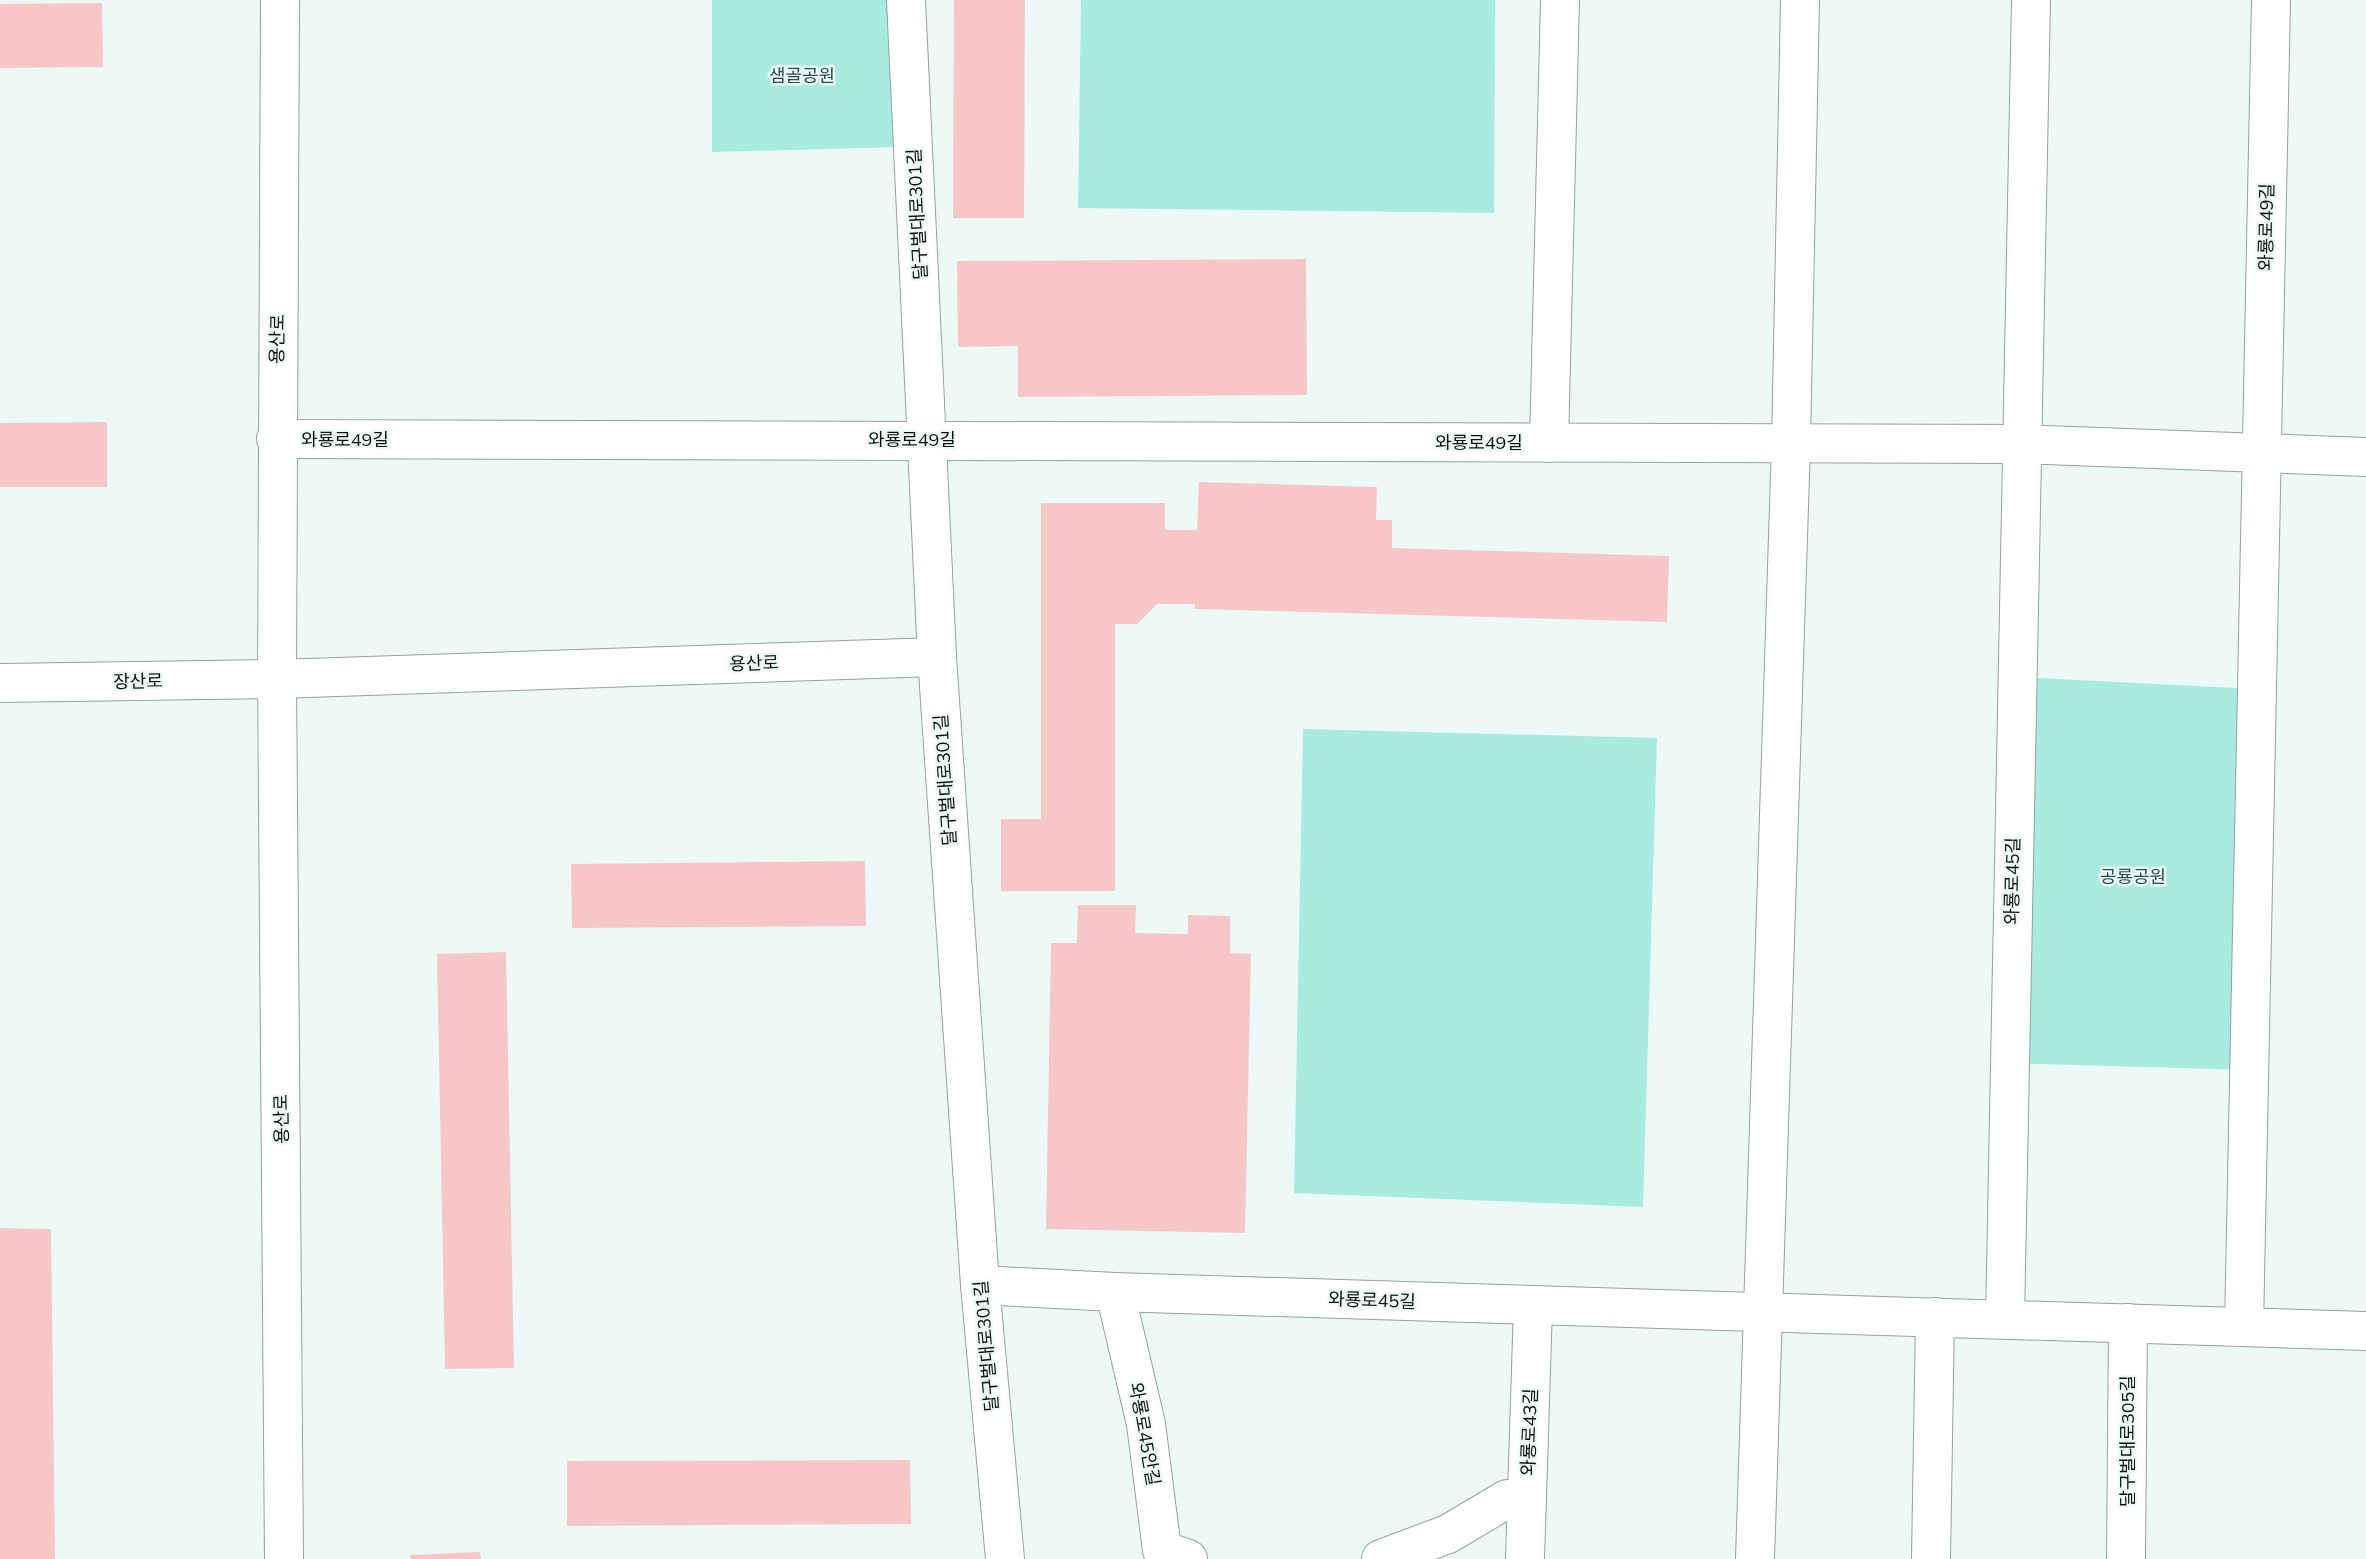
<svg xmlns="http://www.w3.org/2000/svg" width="2366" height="1559" viewBox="0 0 2366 1559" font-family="Mulish,'Noto Sans KR',sans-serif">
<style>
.green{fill:#a7ebe1}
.building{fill:#f7c7c8}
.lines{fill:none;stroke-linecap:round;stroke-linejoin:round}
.street-casing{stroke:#95a19f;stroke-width:40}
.secondary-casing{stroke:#95a19f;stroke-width:40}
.street{stroke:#fff;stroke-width:38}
.secondary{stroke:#fff;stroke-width:38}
.labels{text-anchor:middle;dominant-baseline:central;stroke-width:5;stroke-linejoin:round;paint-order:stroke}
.park-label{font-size:18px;fill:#26504a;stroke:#edf9f7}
.street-label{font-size:18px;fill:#0c100f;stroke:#edf9f7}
</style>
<rect width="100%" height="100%" fill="#edf9f7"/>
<!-- green -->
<g class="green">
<polygon points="712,0 894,0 900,147 712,152"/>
<polygon points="1081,0 1495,0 1494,213 1078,208"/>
<polygon points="2016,677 2256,689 2249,1070 2009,1063"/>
<polygon points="1303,729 1657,738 1643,1207 1294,1193"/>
</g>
<!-- building -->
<g class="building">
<polygon points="954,0 1025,0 1024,218 953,218"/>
<polygon points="102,3 103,67 0,68 0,4"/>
<polygon points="1306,259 1307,395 1018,397 1018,346 958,347 957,261"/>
<polygon points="107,422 107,487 0,487 0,423"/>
<polygon points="1199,482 1377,487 1376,520 1392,520 1392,548 1669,556 1667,622 1195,609 1195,604 1157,604 1137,624 1115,624 1115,891 1001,891 1001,819 1041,819 1041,503 1165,503 1165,530 1197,530"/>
<polygon points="865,861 866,926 572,928 571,864"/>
<polygon points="1078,905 1136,905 1135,933 1188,934 1188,915 1230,916 1230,953 1251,954 1245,1233 1046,1229 1051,943 1077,943"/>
<polygon points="506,952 514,1368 445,1369 437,954"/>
<polygon points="0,1228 51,1229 55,1559 0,1559"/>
<polygon points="910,1460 911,1524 567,1526 567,1461"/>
<polygon points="480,1552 481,1559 411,1559 410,1555"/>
</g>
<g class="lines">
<!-- street casing -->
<g class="street-casing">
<g id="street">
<polyline points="906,0 937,657 980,1285 1005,1559"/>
<polyline points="276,439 2020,444 2366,457"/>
<polyline points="1549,443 1560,0"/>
<polyline points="277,679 937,657"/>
<polyline points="980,1285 1115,1292 2366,1331"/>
<polyline points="1115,1292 1146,1424 1162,1550 1188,1559"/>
<polyline points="2005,1319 2031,0"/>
<polyline points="2244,1327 2271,0"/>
<polyline points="1381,1559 1448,1534 1507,1499 1527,1499"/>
<polyline points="1525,1559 1533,1306"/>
<polyline points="1755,1559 1791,444 1800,0"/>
<polyline points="1931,1559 1935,1317"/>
<polyline points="2126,1559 2128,1323"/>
</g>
</g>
<!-- secondary casing -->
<g class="secondary-casing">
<g id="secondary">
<polyline points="280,0 277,679 284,1559"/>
<polyline points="0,683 277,679"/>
</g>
</g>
<!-- street -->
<use href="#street" class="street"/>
<!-- secondary -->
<use href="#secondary" class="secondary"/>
</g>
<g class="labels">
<!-- park labels -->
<g class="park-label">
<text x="802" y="75">샘골공원</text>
<text x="2133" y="876">공룡공원</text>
</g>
<!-- street labels -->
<g class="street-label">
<text transform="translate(917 214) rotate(-93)">달구벌대로301길</text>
<text transform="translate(2266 227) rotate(-89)">와룡로49길</text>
<text transform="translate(277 339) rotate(-89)">용산로</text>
<text x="345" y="439">와룡로49길</text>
<text x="912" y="439">와룡로49길</text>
<text x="1479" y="442">와룡로49길</text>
<text transform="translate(754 663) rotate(-2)">용산로</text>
<text transform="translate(138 681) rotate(-1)">장산로</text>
<text transform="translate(945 780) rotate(-94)">달구벌대로301길</text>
<text transform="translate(2012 881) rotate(-89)">와룡로45길</text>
<text transform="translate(281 1119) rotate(-91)">용산로</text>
<text transform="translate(1372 1300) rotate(2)">와룡로45길</text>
<text transform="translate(986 1346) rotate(-95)">달구벌대로301길</text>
<text transform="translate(1529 1432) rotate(-88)">와룡로43길</text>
<text transform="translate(1145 1434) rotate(80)">와룡로45안길</text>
<text transform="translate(2127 1441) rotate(-90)">달구벌대로305길</text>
</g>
</g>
</svg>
